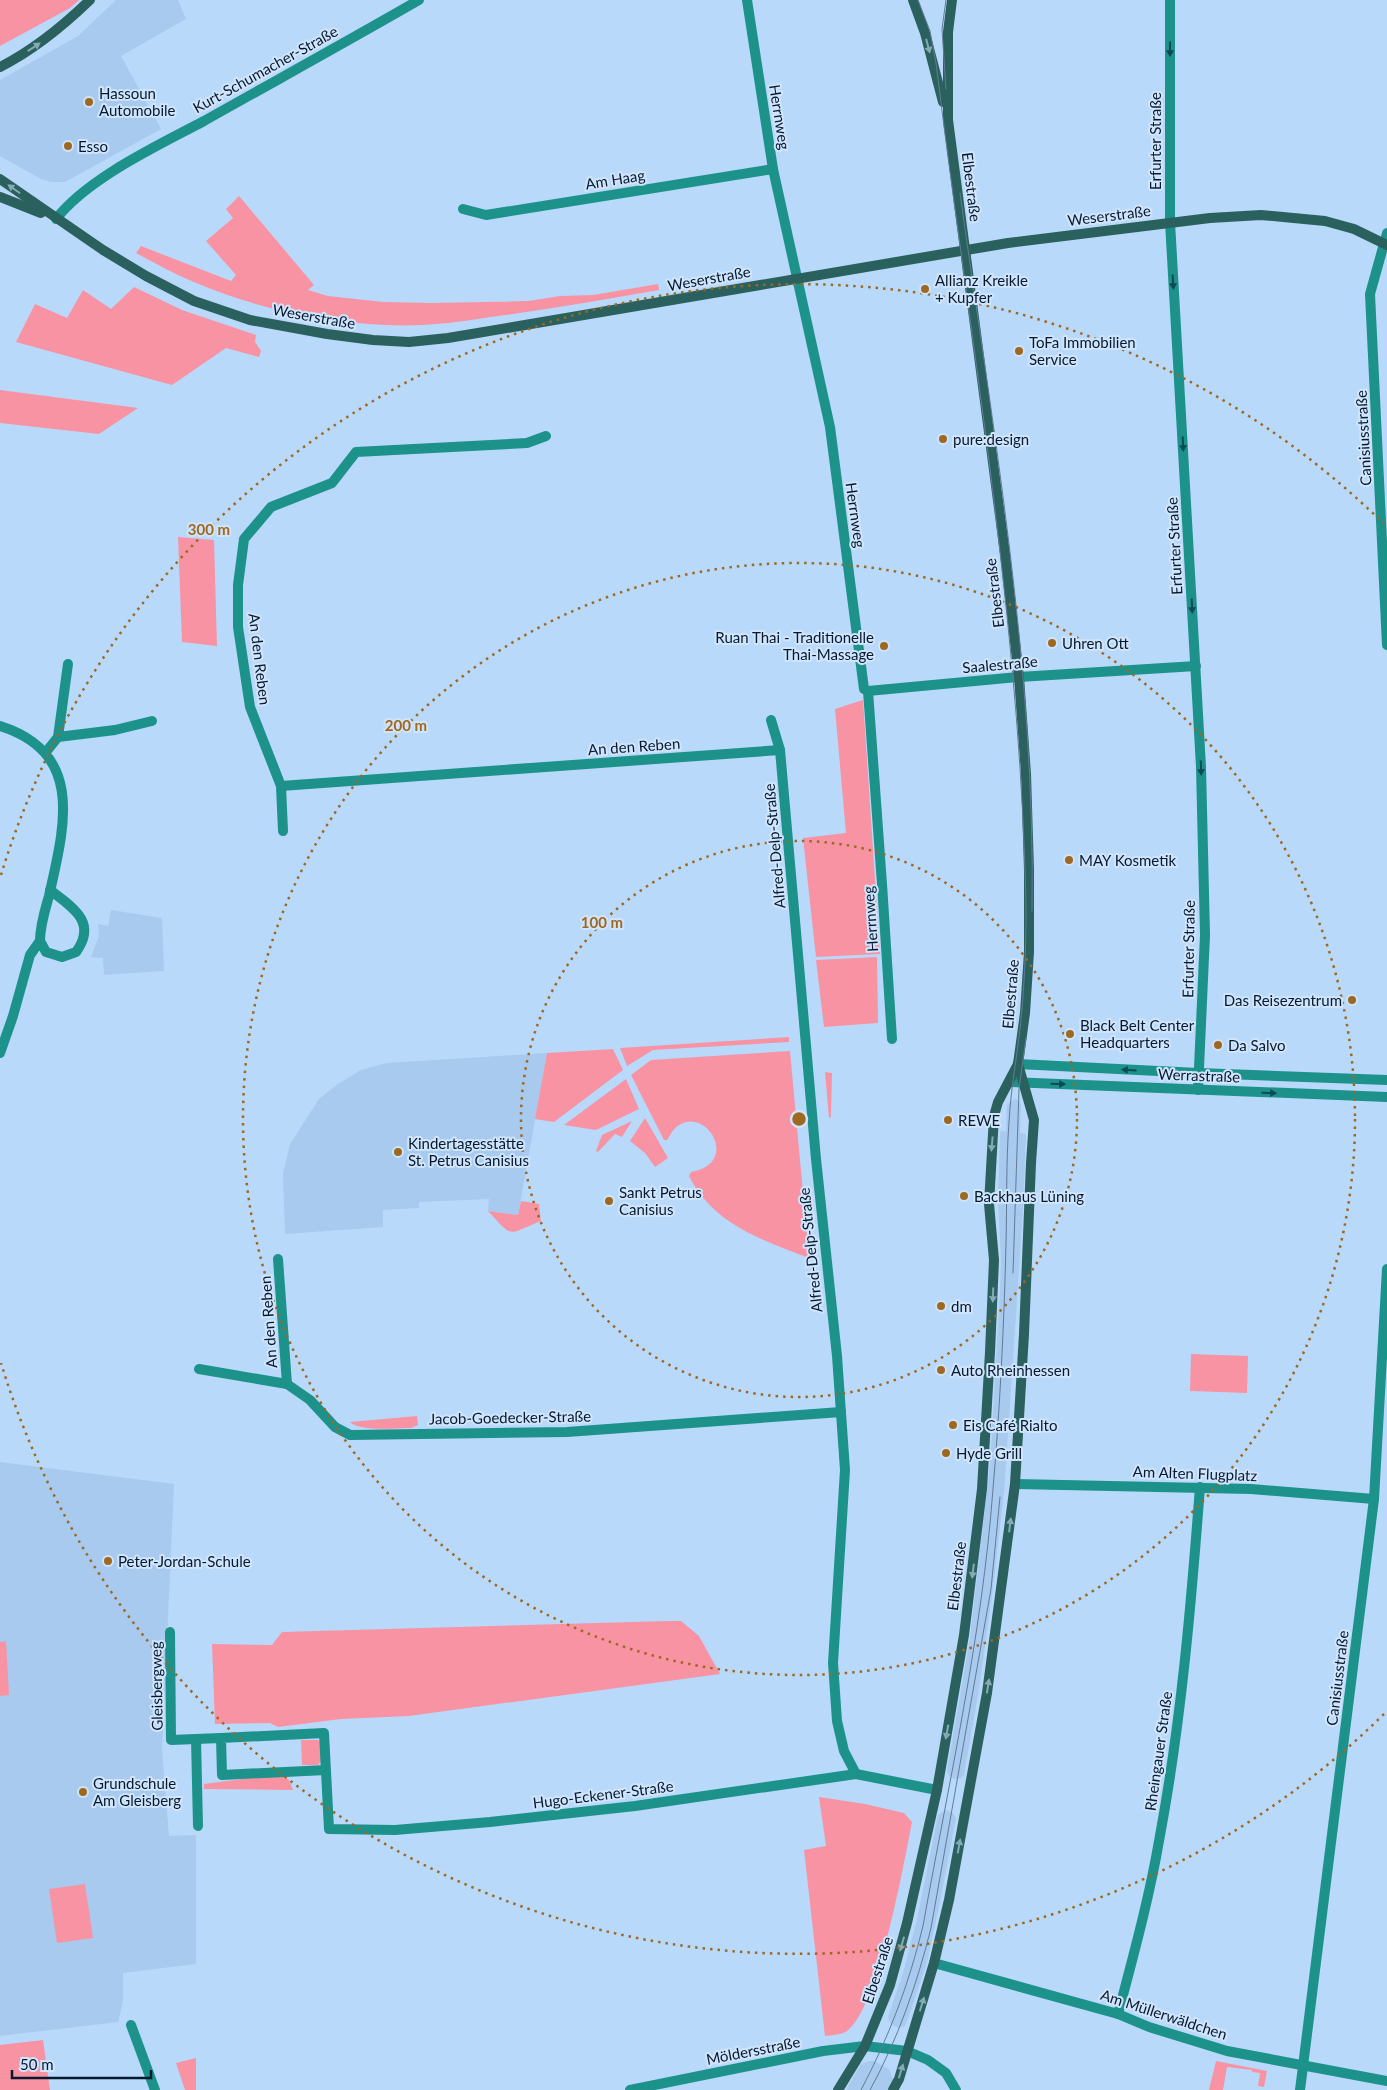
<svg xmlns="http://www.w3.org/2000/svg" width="1387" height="2090" viewBox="0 0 1387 2090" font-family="Lato,sans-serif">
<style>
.built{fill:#a8caef}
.green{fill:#f893a4}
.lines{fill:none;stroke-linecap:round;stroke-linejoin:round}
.street{stroke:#1c928b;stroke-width:10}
.secondary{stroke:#2a615e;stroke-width:10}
.tram{stroke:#617b96;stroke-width:1}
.oneway{fill:#85aab5}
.oneway2{fill:#0e4a53}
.ring{fill:none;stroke:#9e6821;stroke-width:2.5;stroke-dasharray:2.5 5}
.poi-dot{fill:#9e6821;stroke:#d0e5fc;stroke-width:2}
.labels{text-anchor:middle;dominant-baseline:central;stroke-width:4;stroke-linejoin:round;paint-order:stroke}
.street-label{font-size:15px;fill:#051a2e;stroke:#d0e5fc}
.poi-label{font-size:15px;fill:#051a2e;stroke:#d0e5fc;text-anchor:start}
.centre{fill:#9e6821;stroke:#d0e5fc;stroke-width:2.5}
.ring-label{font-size:15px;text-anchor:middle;font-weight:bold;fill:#9e6821;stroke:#d0e5fc;stroke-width:4;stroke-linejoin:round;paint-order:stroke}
</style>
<rect width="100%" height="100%" fill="#b9d9fb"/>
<!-- built -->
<g class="built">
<polygon points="116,0 178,0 186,19 121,56 161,129 65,182 51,182 41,179 0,156 0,80 78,36"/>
<polygon points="111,910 162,918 164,971 104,975 103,958 91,957 99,936 98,924 108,926"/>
<polygon points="547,1053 518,1215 488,1211 489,1199 419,1202 419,1208 383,1210 383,1227 285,1234 283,1174 290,1144 319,1099 338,1084 361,1070 387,1063"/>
<polygon points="1015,1099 1020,1102 1021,1105 1020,1133 1026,1134 1023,1211 1004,1492 993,1589 979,1690 964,1775 961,1778 954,1779 948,1775 947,1770 970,1638 990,1465 1000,1289 1001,1260 998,1198 1000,1131 1006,1131 1007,1104"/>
<polygon points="0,1462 174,1484 162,1749 169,1836 196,1835 196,1964 123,1973 123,2001 118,2022 0,2036"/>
<polygon points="946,1810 953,1813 956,1818 941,1897 927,1962 907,2022 905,2026 898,2028 890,2023 888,2017 903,1973 917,1919 938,1815"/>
<polygon points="869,2061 874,2061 889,2069 893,2080 889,2090 846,2090 861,2064"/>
</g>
<!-- green -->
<g class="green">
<polygon points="0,0 79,0 70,8 0,46"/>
<path d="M239,196L314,285L308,290L328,296L383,302L433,303L528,301L560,296L593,295L658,284L659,290C606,299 552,309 498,316C461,322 423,327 385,325C320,322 254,308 194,282C174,274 155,263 136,253L141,246L231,281L236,275L206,241L233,218L226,209Z"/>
<polygon points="134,287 182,310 256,335 255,342 261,351 259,357 226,348 172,385 16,342 35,304 67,318 83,290 111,309"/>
<polygon points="0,390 138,408 99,434 0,423"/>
<polygon points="178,537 214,540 217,646 182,642"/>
<polygon points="863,700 880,954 816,957 803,838 846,833 835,709"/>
<polygon points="877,957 878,1023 824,1027 816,960"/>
<polygon points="789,1037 789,1042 653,1050 627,1066 620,1048"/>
<polygon points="613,1049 623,1070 554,1122 535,1119 547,1053"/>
<path d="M790,1051L809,1258C762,1240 713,1224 689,1176L691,1172C740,1164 708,1107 679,1125C673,1129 671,1134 667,1140H664L631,1075L651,1060Z"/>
<polygon points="825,1072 832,1073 831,1117 829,1118"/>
<polygon points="626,1079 639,1109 596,1130 564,1125"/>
<polygon points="645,1118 668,1158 655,1167 645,1153 630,1141"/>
<polygon points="632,1121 622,1137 615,1134 598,1152 596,1151 602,1135"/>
<path d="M521,1201L539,1204L541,1221C506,1235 514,1239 488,1211L518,1215Z"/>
<polygon points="1191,1354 1248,1356 1247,1393 1190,1391"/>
<path d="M417,1416L418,1425L411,1428C396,1428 360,1432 350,1422Z"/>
<polygon points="668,1621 681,1621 699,1636 720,1674 409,1716 341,1719 278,1727 270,1723 215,1724 212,1644 272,1645 282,1632"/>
<polygon points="6,1641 9,1695 0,1696 0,1642"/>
<polygon points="301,1740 318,1740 321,1743 321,1761 318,1765 302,1765"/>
<polygon points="281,1774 289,1780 293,1790 204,1789 204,1784"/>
<path d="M819,1797L865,1804L904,1813L912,1822C904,1863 878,2009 847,2031C841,2035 832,2035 825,2036L804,1850L826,1846Z"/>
<polygon points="85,1884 93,1938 57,1943 49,1889"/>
<polygon points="43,2040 50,2090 0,2090 0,2045"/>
<polygon points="196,2058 196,2090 185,2090 176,2063"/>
<polygon points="1216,2061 1267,2071 1264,2087 1258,2086 1260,2073 1252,2072 1252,2070 1227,2067 1223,2090 1209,2090"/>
</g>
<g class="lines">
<!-- street -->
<g class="street">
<polyline points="747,0 773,169 830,427 864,689 868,691 882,884 892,1039"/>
<polyline points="1170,0 1170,222 1201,767 1205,935 1198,1090"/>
<polyline points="463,209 486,215 773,169"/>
<path d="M56,219C88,178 157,146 204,121C275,81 348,41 419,0"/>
<polyline points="1387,233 1370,294 1387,645"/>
<polyline points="868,691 1019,677 1196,666"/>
<polyline points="771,720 780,750 816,1159 837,1356 845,1470 833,1663 837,1721 844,1751 856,1774"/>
<path d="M0,726C86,753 64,828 49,896C45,910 40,925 40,941L30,955L13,1016L0,1053"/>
<polyline points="58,737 68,664"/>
<polyline points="46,752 58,737 115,730 152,721"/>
<polyline points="281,786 780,750"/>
<polyline points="283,831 281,786 250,707 238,627 238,585 244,539 271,507 332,483 356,452 527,443 546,436"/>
<path d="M40,941L46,952L62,957L76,952C98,922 72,907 50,890"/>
<polyline points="1018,1064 1198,1073 1387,1080"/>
<polyline points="1010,1082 1387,1097"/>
<polyline points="278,1259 287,1384"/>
<polyline points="199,1369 287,1384 310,1400 335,1427 350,1435 567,1432 841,1412"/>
<polyline points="1015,1484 1251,1489 1374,1499"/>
<polyline points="170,1632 171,1740 221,1738"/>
<polyline points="196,1739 198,1826"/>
<polyline points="326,1770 222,1775 221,1738 324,1733 329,1829 395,1830 490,1822 635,1806 856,1774 937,1790"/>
<polyline points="934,1963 1118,2014 1149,2027 1227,2051 1387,2081"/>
<path d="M1118,2014C1133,1957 1149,1899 1159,1841C1181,1724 1191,1606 1200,1487"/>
<polyline points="131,2025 155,2090"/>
<polyline points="630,2090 823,2051 865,2046 907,2051 928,2060 946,2073 956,2090"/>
<polyline points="1300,2090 1374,1499 1387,1269"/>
</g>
<!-- secondary -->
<g class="secondary">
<polyline points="913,0 925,33 943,102"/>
<path d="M0,67C34,50 63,26 90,0"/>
<polyline points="0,179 103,250 146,276 194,301 250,320 327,334 373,340 409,342 448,338 1008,243 1210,218 1261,215 1325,221 1354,229 1387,245"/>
<polyline points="0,197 41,213"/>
<polyline points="838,2090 865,2046 890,1985 907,1923 937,1790 964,1635 982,1489 990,1352 994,1260 989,1204 994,1116 998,1102 1018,1064 1025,1013 1029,952 1029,870 1026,774 1019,677 1005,554 948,120 948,32 952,0"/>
<polyline points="893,2090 899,2079 934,1963 949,1900 987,1693 1015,1484 1024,1334 1031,1163 1034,1120 1018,1064"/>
</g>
<!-- tram -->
<g class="tram">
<polyline points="946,0 942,29 946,89"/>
<path d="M960,193C993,431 1036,670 1032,911"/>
<polyline points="1013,1273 1019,1089 1026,1038"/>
<path d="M861,2090C889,2037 909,1984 923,1926C949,1781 982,1636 993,1489C1000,1407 1004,1326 1006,1244C1007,1204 1006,1162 1009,1122C1011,1084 1019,1047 1022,1009C1026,963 1027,915 1025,868C1016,598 969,331 936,63L930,31L918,0"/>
<path d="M870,2090C898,2039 917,1984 931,1928L991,1589L1000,1497"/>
</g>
</g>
<!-- one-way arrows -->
<defs><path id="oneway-solid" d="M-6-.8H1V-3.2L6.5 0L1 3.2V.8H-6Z" transform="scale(1.25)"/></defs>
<g class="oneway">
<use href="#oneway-solid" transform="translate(928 46) rotate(75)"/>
<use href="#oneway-solid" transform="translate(34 47) rotate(-33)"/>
<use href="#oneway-solid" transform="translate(14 189) rotate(-145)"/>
<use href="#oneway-solid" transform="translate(992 1144) rotate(95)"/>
<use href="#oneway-solid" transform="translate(993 1295) rotate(92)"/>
<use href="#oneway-solid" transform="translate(1010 1525) rotate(-83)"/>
<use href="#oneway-solid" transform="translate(973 1571) rotate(97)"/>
<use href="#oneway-solid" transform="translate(988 1686) rotate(-81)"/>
<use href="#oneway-solid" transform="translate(947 1732) rotate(100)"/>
<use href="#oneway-solid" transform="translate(959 1846) rotate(-80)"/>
<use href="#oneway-solid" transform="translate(902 1944) rotate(106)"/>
<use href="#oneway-solid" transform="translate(922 2004) rotate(-73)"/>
<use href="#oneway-solid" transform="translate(901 2071) rotate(-73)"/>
</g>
<g class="oneway2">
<use href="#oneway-solid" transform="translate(1170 49) rotate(90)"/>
<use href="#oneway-solid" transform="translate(1173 282) rotate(87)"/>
<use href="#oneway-solid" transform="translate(1183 444) rotate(87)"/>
<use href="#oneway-solid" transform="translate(1192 606) rotate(87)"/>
<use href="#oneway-solid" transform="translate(1201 768) rotate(88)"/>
<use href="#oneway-solid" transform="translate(1129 1070) rotate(-177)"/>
<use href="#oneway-solid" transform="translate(1058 1084) rotate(2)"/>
<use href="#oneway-solid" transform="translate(1269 1093) rotate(2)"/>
</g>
<!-- distance rings -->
<g class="ring">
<circle cx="799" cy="1119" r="278"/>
<circle cx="799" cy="1119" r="556"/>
<path d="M1384 1714A834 834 0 0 1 1 1363M1 875A834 834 0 0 1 1384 524"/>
</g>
<!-- markers -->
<g class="poi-dot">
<circle cx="89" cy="102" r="5"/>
<circle cx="68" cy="146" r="5"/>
<circle cx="925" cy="289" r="5"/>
<circle cx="1019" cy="351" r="5"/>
<circle cx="943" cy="439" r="5"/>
<circle cx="1052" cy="643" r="5"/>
<circle cx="884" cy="646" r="5"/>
<circle cx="1069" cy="860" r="5"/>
<circle cx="1352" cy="1000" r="5"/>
<circle cx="1070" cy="1034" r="5"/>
<circle cx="1218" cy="1045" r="5"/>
<circle cx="948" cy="1120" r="5"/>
<circle cx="398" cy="1152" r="5"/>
<circle cx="964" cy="1196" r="5"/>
<circle cx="609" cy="1201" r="5"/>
<circle cx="941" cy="1306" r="5"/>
<circle cx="941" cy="1370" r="5"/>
<circle cx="953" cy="1425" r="5"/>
<circle cx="946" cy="1453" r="5"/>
<circle cx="108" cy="1561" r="5"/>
<circle cx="83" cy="1792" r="5"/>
</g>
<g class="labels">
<!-- street labels -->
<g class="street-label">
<text transform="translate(265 69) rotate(-29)">Kurt-Schumacher-Straße</text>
<text transform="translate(780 117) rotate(81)">Herrnweg</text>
<text transform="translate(1155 141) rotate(-90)">Erfurter Straße</text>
<text transform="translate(615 179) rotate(-9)">Am Haag</text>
<text transform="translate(972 187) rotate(83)">Elbestraße</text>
<text transform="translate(1109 215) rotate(-7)">Weserstraße</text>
<text transform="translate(709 278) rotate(-10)">Weserstraße</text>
<text transform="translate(314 316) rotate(10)">Weserstraße</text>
<text transform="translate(1363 438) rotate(-93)">Canisiusstraße</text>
<text transform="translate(856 515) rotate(82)">Herrnweg</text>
<text transform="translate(1174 546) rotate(-93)">Erfurter Straße</text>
<text transform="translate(994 593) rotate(-97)">Elbestraße</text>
<text transform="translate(260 659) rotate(83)">An den Reben</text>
<text transform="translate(1000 664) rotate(-5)">Saalestraße</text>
<text transform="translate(634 746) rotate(-4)">An den Reben</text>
<text transform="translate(774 846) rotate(-95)">Alfred-Delp-Straße</text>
<text transform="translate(870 919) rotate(-94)">Herrnweg</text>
<text transform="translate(1188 949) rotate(-89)">Erfurter Straße</text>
<text transform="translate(1010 994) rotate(-85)">Elbestraße</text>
<text transform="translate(1199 1075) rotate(2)">Werrastraße</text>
<text transform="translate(810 1250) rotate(-96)">Alfred-Delp-Straße</text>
<text transform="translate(268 1322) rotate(-94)">An den Reben</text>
<text transform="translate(510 1417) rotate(-1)">Jacob-Goedecker-Straße</text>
<text transform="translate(1195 1473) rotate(2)">Am Alten Flugplatz</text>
<text transform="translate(956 1576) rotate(-83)">Elbestraße</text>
<text transform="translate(1337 1678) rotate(-83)">Canisiusstraße</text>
<text transform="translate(156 1686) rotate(-91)">Gleisbergweg</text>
<text transform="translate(1158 1751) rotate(-82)">Rheingauer Straße</text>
<text transform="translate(603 1794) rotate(-7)">Hugo-Eckener-Straße</text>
<text transform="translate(877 1970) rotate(-72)">Elbestraße</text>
<text transform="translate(1164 2014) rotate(18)">Am Müllerwäldchen</text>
<text transform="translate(753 2050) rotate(-11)">Möldersstraße</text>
</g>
<!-- poi labels -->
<g class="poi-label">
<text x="99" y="93">Hassoun<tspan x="99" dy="17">Automobile</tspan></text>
<text x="78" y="146">Esso</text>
<text x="935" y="280">Allianz Kreikle<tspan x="935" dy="17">+ Kupfer</tspan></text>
<text x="1029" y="342">ToFa Immobilien<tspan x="1029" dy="17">Service</tspan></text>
<text x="953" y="439">pure:design</text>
<text x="874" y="637" text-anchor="end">Ruan Thai - Traditionelle<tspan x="874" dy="17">Thai-Massage</tspan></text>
<text x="1062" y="643">Uhren Ott</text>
<text x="1079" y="860">MAY Kosmetik</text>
<text x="1342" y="1000" text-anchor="end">Das Reisezentrum</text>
<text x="1080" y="1025">Black Belt Center<tspan x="1080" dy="17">Headquarters</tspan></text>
<text x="1228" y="1045">Da Salvo</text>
<text x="958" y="1120">REWE</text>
<text x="408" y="1143">Kindertagesstätte<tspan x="408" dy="17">St. Petrus Canisius</tspan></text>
<text x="619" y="1192">Sankt Petrus<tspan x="619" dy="17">Canisius</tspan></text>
<text x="974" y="1196">Backhaus Lüning</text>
<text x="951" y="1306">dm</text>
<text x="951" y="1370">Auto Rheinhessen</text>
<text x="963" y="1425">Eis Café Rialto</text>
<text x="956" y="1453">Hyde Grill</text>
<text x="118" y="1561">Peter-Jordan-Schule</text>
<text x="93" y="1783">Grundschule<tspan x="93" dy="17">Am Gleisberg</tspan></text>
</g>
</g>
<circle cx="799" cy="1119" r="8" class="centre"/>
<g class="ring-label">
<text x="209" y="535">300 m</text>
<text x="406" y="731">200 m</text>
<text x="602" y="928">100 m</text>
</g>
<!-- scale -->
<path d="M12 2070v8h139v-8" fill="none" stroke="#051a2e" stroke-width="2.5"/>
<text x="20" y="2070" font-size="15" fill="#051a2e" stroke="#d0e5fc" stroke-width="4" paint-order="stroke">50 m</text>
</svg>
